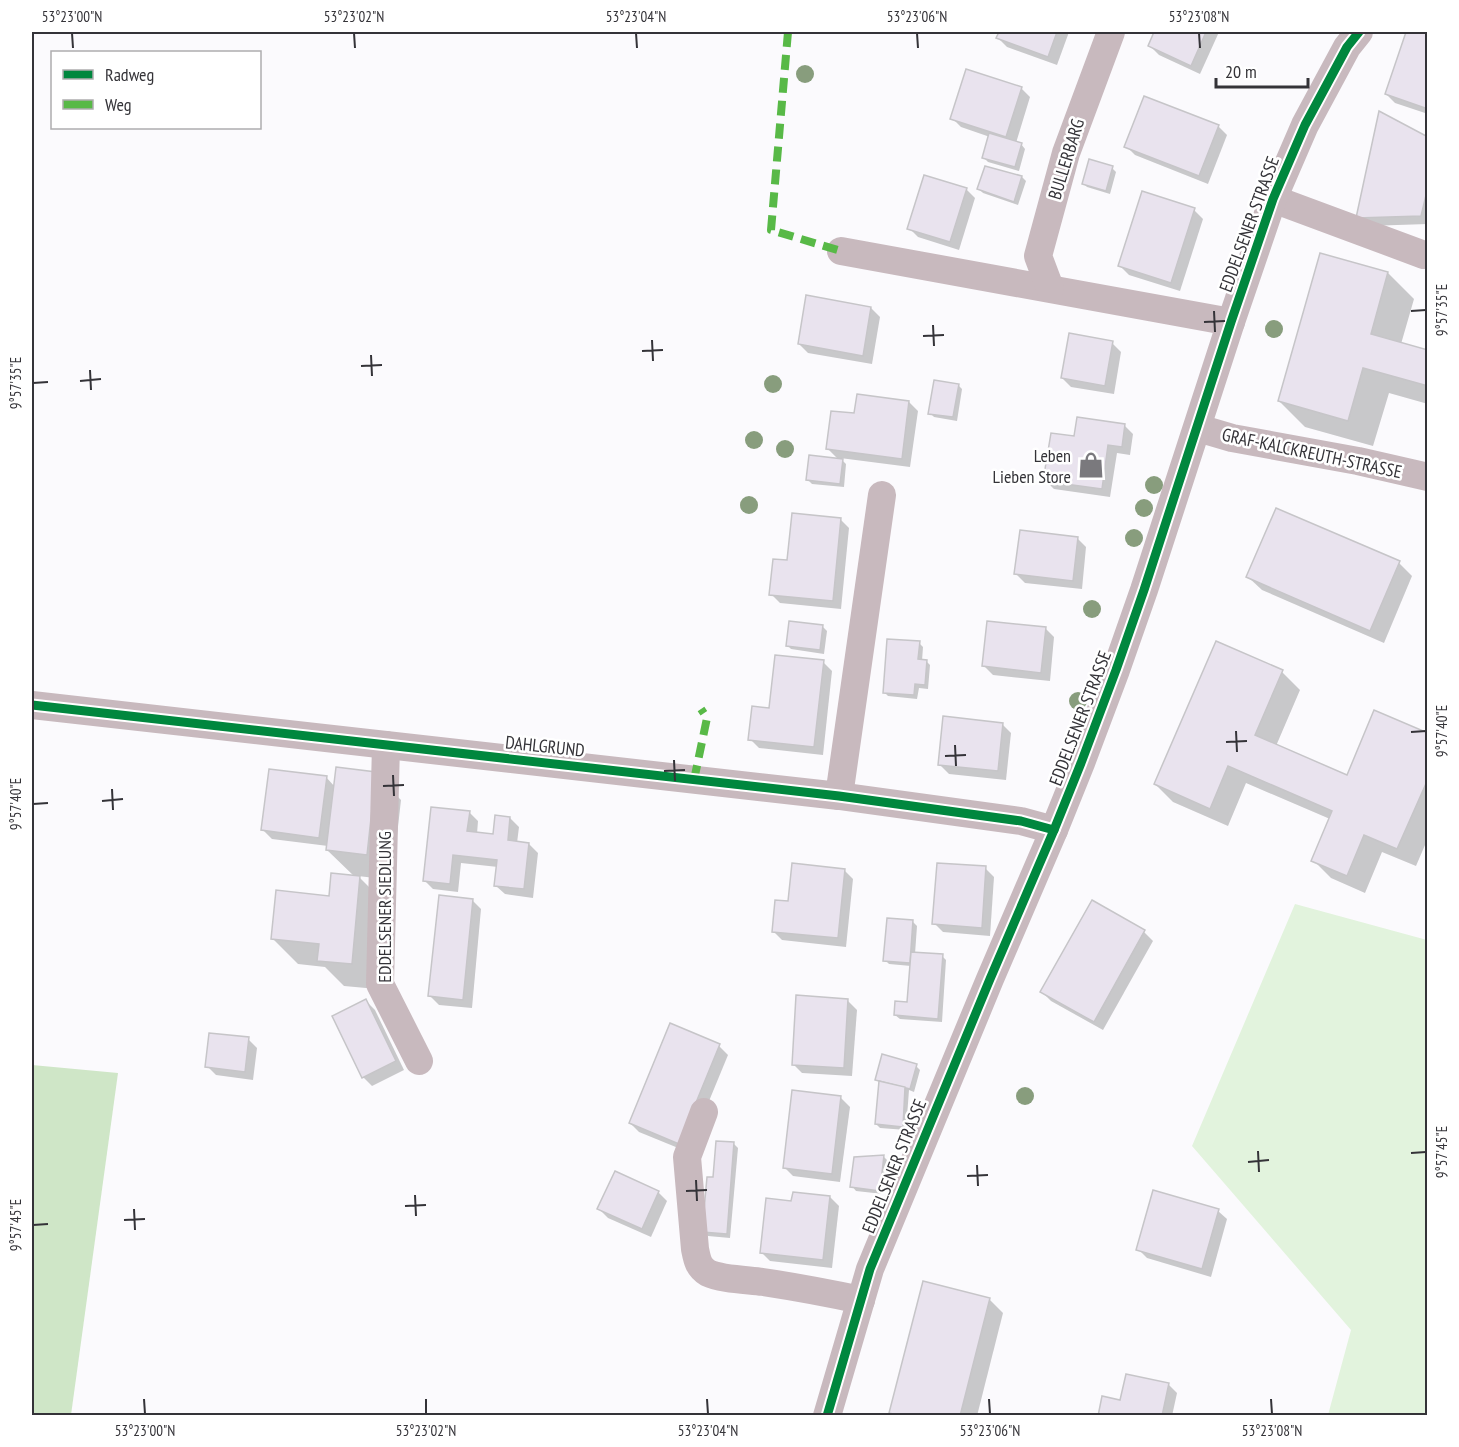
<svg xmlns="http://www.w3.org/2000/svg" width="1459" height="1447" viewBox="0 0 1459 1447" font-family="'PT Sans Narrow',sans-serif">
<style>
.green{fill:#e2f3dd}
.forest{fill:#cfe6c7}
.shadow{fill:#0003}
.building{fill:#e9e3ee;stroke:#c6c5c8;stroke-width:1.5}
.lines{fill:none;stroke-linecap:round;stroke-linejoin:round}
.minor{stroke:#c8b9be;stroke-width:28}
.quiet{stroke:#58b947;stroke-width:8;stroke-dasharray:15 8;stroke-linecap:butt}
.cycleway-casing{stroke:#fff;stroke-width:13}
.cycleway{stroke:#00873e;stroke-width:9}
.tree{fill:#889d7d}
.ticks{fill:none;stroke:#343338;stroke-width:2}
.labels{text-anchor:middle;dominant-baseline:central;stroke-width:5;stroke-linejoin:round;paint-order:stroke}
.street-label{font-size:18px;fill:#343338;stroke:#fff}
.poi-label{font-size:18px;fill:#343338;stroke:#fff;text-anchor:end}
.neatline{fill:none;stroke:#343338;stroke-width:2}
.ticks-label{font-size:15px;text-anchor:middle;fill:#343338}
</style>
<rect width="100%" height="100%" fill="#fbfafd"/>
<!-- green -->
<polygon class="green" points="1295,904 1427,940 1427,1415 1328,1415 1351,1330 1192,1146"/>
<!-- forest -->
<polygon class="forest" points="32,1065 118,1073 71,1415 32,1415"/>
<!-- shadow -->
<g class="shadow">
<polygon points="1000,32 1069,32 1057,65 1007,47 998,38"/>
<polygon points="1156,32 1219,32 1200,74 1159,55 1150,46"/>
<polygon points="1407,32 1428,32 1428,114 1395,103 1386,94"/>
<polygon points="1021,88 1030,97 1016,143 1021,144 1025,149 1019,171 988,162 984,158 990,137 961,127 952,118"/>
<polygon points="1218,126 1227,135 1208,184 1135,155 1126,146"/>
<polygon points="1428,139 1428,224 1367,226 1358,218"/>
<polygon points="1112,168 1116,172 1110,194 1087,187 1083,183"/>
<polygon points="1022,177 1026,181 1018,205 983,193 979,189"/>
<polygon points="966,189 975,198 959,250 918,237 909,228"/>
<polygon points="1194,210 1203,219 1180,291 1129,275 1120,266"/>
<polygon points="1321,255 1388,273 1414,299 1401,344 1428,352 1428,404 1389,393 1373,446 1305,427 1279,401"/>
<polygon points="871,308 880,317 872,364 808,353 799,344"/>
<polygon points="1112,343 1121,352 1114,394 1071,387 1062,378"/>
<polygon points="958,385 962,389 957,421 934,417 930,413"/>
<polygon points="909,402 918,411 910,467 840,458 846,464 844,487 812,484 808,480 839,460 828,449 856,415"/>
<polygon points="1124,425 1133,434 1130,455 1117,453 1110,497 1054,489 1045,480 1075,438"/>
<polygon points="840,519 849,528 841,609 780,603 771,594 789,562"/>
<polygon points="1077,538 1086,547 1082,589 1025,583 1016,574"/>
<polygon points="1399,563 1412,576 1384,643 1262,590 1248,577"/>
<polygon points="823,627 827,631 824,654 791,649 787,645"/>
<polygon points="1045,628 1054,637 1050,681 993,675 984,666"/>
<polygon points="919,643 923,647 922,661 926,661 930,665 928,689 919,688 917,699 888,696 884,692"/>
<polygon points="823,662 832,671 823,755 759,748 750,739"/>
<polygon points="1282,672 1300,690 1276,746 1348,777 1428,735 1428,838 1416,866 1382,852 1365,893 1331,878 1313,860 1330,819 1246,783 1228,826 1173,802 1155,784"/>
<polygon points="1002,724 1011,733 1006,780 949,774 940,765"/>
<polygon points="375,774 401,800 392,880 358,876 385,903 377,989 344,986 325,967 298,964 272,938 330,897 355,877 327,850 328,846 272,839 263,830 326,777 335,787"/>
<polygon points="469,812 478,821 477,834 495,836 510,818 519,827 517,843 529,844 538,853 533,898 505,894 496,886 498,867 461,863 458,892 433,889 424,880"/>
<polygon points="985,868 994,877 990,936 943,932 934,923"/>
<polygon points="844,870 853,879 846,947 782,940 773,931"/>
<polygon points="472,900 481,909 472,1008 439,1005 430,996"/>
<polygon points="1092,902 1144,932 1153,941 1103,1030 1051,1001 1042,992"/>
<polygon points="913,922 917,926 915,954 942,956 946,960 942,1022 900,1019 895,1015 908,1003 911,966 889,964 885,960"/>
<polygon points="366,1001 375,1010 404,1070 372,1086 363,1077 334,1016"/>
<polygon points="848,1001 857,1010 852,1076 802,1073 793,1064"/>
<polygon points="248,1039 257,1048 253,1080 216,1075 207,1066"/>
<polygon points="719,1046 728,1055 688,1152 639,1132 630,1123"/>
<polygon points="916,1066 920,1070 914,1092 909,1090 906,1130 880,1128 876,1124 880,1082 877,1079"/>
<polygon points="841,1098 850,1107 840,1182 793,1176 784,1167"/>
<polygon points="734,1144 738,1148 730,1238 708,1236 703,1232 714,1179"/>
<polygon points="883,1156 887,1160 883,1194 856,1191 852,1186"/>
<polygon points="658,1192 667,1201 651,1237 608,1218 599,1209"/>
<polygon points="830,1197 839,1206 832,1268 770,1261 761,1252"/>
<polygon points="1218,1211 1227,1219 1211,1277 1147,1258 1138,1249"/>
<polygon points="924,1283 990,1300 1003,1313 977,1416 894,1416 891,1412"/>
<polygon points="1168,1384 1177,1393 1172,1416 1100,1416 1121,1402"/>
</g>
<!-- building -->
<g class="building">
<polygon points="999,32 1057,32 1048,57 996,38"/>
<polygon points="1154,32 1206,32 1191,66 1148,46"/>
<polygon points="1406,32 1428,32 1428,109 1385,94"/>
<polygon points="966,69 1022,87 1006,137 950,119"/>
<polygon points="1144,96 1219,125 1199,176 1124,147"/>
<polygon points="1379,111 1428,137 1428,187 1421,216 1356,218"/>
<polygon points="989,133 1022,143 1015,167 982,158"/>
<polygon points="1089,159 1113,166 1106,191 1082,184"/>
<polygon points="985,166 1022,176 1014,202 977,189"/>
<polygon points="924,175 967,188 950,242 907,229"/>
<polygon points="1142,191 1195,208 1171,283 1118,266"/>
<polygon points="1320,253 1388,272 1371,334 1428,350 1428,386 1363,368 1348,421 1278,401"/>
<polygon points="806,295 871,307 863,356 798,344"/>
<polygon points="1069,333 1113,341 1105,386 1061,378"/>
<polygon points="934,380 959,384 953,417 928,414"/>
<polygon points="857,394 909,401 902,459 826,449 831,411 854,413"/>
<polygon points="1077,417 1125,424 1122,447 1108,445 1102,489 1043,481 1051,433 1074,436"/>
<polygon points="809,455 843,459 840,484 806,480"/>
<polygon points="1276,508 1400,561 1370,631 1246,577"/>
<polygon points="792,513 841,518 833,601 769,595 773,559 787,560"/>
<polygon points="1020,530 1078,537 1073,581 1014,574"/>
<polygon points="789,621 823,625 820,650 786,646"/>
<polygon points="987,621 1046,627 1041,673 982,666"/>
<polygon points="887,639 920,641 918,659 927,660 925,685 915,684 914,695 883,693"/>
<polygon points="1216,641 1283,670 1255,735 1347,775 1374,710 1428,733 1428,779 1397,849 1364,835 1347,876 1311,861 1332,811 1228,766 1210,809 1154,784"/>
<polygon points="775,655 824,660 814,747 748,740 752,706 769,708"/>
<polygon points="943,716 1003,723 998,771 938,765"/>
<polygon points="336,767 376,772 367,855 326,850"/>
<polygon points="269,769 327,776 319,838 261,830"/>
<polygon points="431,807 470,811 467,831 493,834 495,815 510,817 508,840 529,843 524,889 494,886 497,860 453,855 450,884 423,881"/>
<polygon points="792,863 845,869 838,938 772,932 775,900 788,901"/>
<polygon points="937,863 986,866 982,928 932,924"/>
<polygon points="331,873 360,876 352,964 317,961 319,944 271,939 276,890 329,896"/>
<polygon points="439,895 473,899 463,1000 428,996"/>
<polygon points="1092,900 1145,930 1094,1022 1040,992"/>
<polygon points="887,918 913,920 910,963 883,961"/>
<polygon points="911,952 943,954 938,1019 894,1015 895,1001 907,1002"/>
<polygon points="796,995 848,999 844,1068 792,1065"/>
<polygon points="366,999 396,1061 362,1078 332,1016"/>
<polygon points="670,1023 720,1044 679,1144 629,1123"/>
<polygon points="209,1033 249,1037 245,1072 205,1067"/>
<polygon points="882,1054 917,1064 910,1089 875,1080"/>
<polygon points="879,1081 905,1087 903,1127 875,1124"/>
<polygon points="792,1090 841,1096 832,1174 783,1168"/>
<polygon points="716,1141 734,1142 727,1234 702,1232 707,1177 713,1177"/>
<polygon points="884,1155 880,1191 850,1187 854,1157"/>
<polygon points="615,1171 659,1191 642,1229 597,1209"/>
<polygon points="1153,1190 1219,1209 1202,1269 1136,1250"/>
<polygon points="793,1192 830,1196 823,1260 760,1253 766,1198 791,1201"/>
<polygon points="923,1281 990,1298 960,1416 901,1416 889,1413"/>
<polygon points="1126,1374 1169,1383 1162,1416 1098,1416 1102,1396 1120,1400"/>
</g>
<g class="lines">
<!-- minor -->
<g class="minor">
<polyline points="1273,199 1424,255"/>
<polyline points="841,251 1231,322"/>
<polyline points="1050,288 1038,256 1066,153 1111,32"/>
<polyline points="1198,428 1232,438 1358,461 1428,477"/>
<polyline points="32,705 839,796 1021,821 1054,830"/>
<polyline points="386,745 380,984 419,1061"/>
<polyline points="839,796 882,495"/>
<path d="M704,1112L687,1157L695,1249C697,1259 698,1267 708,1273C720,1279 749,1280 763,1282C796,1287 828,1293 861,1300"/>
<polyline points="827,1416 870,1269 990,979 1054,830 1081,763 1116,670 1144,590 1231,322 1273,199 1305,125 1347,47 1359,32"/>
</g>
<!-- quiet -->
<g class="quiet">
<polyline points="788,32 771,230 841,251"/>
<polyline points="694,780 707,718 701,709"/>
</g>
<!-- cycleway casing -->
<g class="cycleway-casing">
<g id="cycleway">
<polyline points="32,705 839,796 1021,821 1054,830"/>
<polyline points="827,1416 870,1269 990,979 1054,830 1081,763 1116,670 1144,590 1231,322 1273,199 1305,125 1347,47 1359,32"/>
</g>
</g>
<!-- cycleway -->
<use href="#cycleway" class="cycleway"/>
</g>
<!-- trees -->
<g class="tree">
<circle cx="805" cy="74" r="9"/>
<circle cx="1274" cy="329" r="9"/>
<circle cx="773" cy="384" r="9"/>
<circle cx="754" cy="440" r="9"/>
<circle cx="785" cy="449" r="9"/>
<circle cx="1154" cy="485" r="9"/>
<circle cx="749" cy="505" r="9"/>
<circle cx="1144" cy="508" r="9"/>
<circle cx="1134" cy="538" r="9"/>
<circle cx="1092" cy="609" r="9"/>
<circle cx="1078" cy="701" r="9"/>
<circle cx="1025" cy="1096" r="9"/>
</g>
<!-- ticks -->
<path class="ticks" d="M72,33L73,48M354,33L355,48M636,33L637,48M917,33L918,48M1199,33L1200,48M1214,311L1215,332M1411,311L1426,310M1204,322L1225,321M933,325L934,346M923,336L944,335M652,340L653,361M642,351L663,350M371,355L372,376M361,366L382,365M90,370L91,390M80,381L101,379M33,383L48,382M1236,731L1237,752M1411,732L1426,731M1226,742L1247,741M955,745L956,766M945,756L966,755M674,760L675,781M664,771L685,770M393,775L394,796M383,786L404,785M112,789L113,810M102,801L123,799M33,804L48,803M1258,1151L1259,1172M1411,1153L1426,1152M1248,1162L1269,1160M977,1165L978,1186M967,1176L988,1175M696,1180L697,1201M686,1191L707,1190M415,1195L416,1216M405,1206L426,1205M134,1209L135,1230M124,1220L145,1219M33,1225L48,1224M144,1399L145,1414M426,1399V1414M707,1399L708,1414M989,1399L990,1414M1271,1399L1272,1414"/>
<!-- icons -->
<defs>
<g id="shop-bare" transform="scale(2.07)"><path d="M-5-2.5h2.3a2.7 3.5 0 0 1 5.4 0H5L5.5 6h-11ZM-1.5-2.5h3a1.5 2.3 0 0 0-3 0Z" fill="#7a797d" stroke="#fff" stroke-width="2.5" paint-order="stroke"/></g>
</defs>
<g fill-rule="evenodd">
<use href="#shop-bare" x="1091" y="465"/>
</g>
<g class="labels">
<!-- street labels -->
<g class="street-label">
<text transform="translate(1066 159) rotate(-73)">BULLERBARG</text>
<text transform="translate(1249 224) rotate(-70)">EDDELSENER STRASSE</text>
<text transform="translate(1312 453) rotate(12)">GRAF-KALCKREUTH-STRASSE</text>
<text transform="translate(1080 718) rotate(-69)">EDDELSENER STRASSE</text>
<text transform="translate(545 746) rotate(6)">DAHLGRUND</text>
<text transform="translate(384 907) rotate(-90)">EDDELSENER SIEDLUNG</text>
<text transform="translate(894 1166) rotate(-68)">EDDELSENER STRASSE</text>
</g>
<!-- poi labels -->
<g class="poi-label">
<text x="1071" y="455">Leben<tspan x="1071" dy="21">Lieben Store</tspan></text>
</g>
</g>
<!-- border -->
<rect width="1459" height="1447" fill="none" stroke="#ffffff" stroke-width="66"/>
<!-- legend -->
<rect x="51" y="51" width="210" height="78" fill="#ffffff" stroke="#aeadaf" stroke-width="1.5"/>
<rect x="63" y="70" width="30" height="9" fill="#00873e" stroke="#aeadaf" stroke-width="1.5"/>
<text x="105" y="81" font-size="18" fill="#343338">Radweg</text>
<rect x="63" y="100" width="30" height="9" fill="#58b947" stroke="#aeadaf" stroke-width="1.5"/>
<text x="105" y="111" font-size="18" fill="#343338">Weg</text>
<!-- scale -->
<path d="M1216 78v9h92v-9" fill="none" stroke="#343338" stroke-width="3"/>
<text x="1225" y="78" font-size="18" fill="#343338" stroke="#ffffff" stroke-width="4.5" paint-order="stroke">20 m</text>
<rect x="33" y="33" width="1393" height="1381" class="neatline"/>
<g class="ticks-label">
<text x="72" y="22">53°23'00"N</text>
<text x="354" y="22">53°23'02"N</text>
<text x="636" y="22">53°23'04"N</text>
<text x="917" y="22">53°23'06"N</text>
<text x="1199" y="22">53°23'08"N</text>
<text transform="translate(1442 310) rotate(-90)" y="5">9°57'35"E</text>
<text transform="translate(16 383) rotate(-90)" y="5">9°57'35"E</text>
<text transform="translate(1442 731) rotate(-90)" y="5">9°57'40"E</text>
<text transform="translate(16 804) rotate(-90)" y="5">9°57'40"E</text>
<text transform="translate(1442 1152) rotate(-90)" y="5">9°57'45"E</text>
<text transform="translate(16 1225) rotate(-90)" y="5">9°57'45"E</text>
<text x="145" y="1436">53°23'00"N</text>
<text x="426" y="1436">53°23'02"N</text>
<text x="708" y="1436">53°23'04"N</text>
<text x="990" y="1436">53°23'06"N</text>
<text x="1272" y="1436">53°23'08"N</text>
</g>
</svg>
